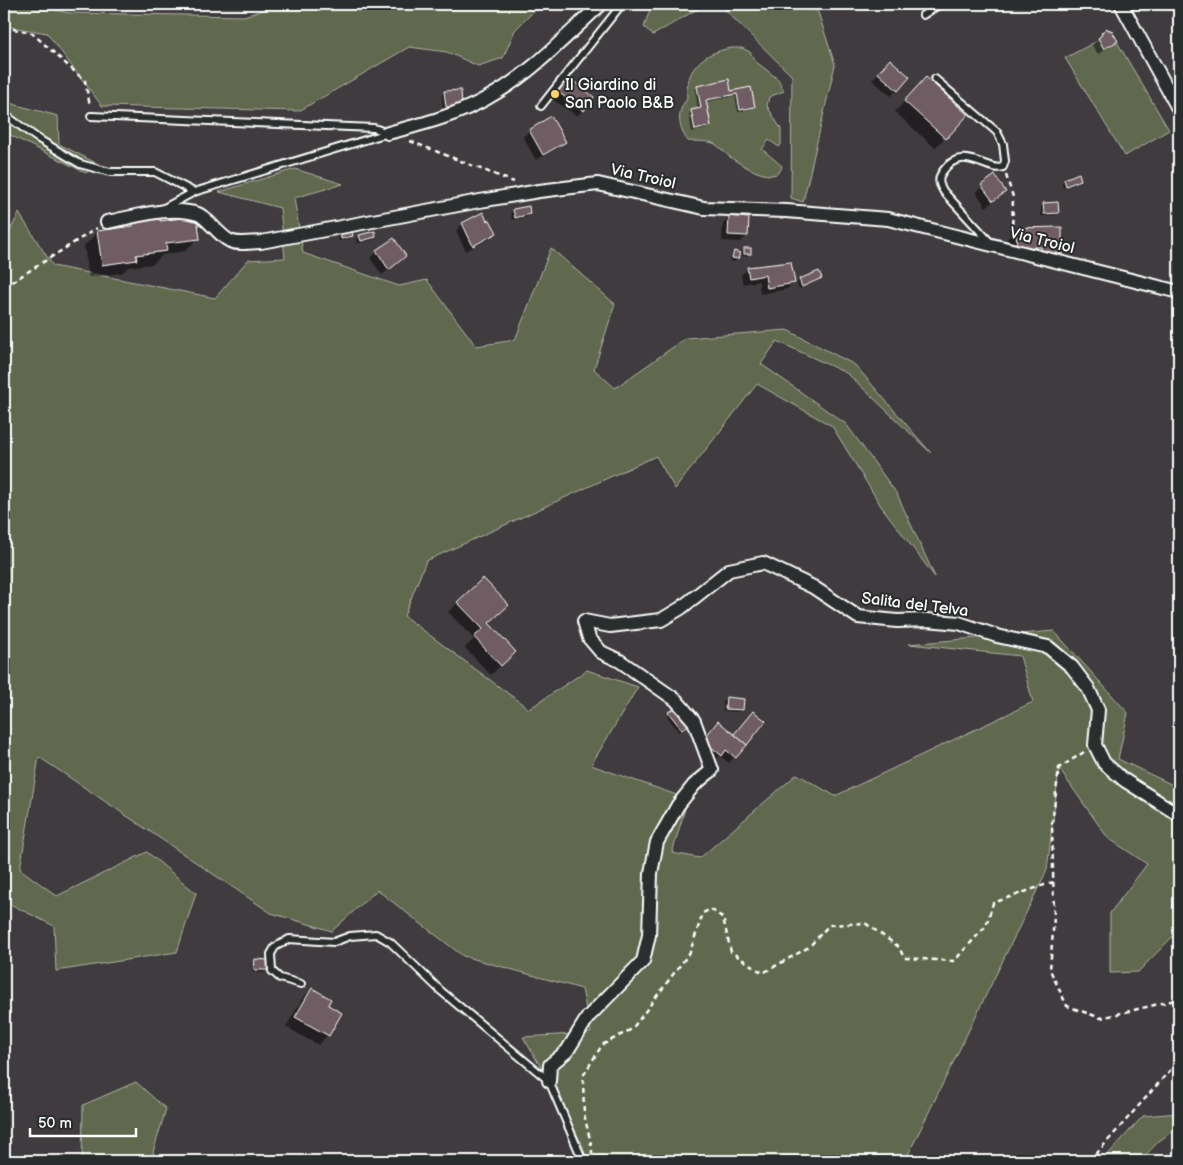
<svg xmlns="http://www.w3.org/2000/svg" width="1183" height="1165" viewBox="0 0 1183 1165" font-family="'Balsamiq Sans',sans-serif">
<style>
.green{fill:#61684e;stroke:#b0b4a6;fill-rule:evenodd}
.shadow{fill:#0007}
.building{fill:#6f5d64;stroke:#fff}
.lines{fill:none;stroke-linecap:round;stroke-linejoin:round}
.service-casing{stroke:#fff;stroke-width:10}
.minor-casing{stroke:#fff;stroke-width:16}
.path{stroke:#fff;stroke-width:2.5;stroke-dasharray:5 4;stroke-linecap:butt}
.service{stroke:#2a2d2e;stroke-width:6}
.minor{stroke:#2a2d2e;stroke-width:12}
.poi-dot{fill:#ffd166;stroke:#2a2d2e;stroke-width:2}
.labels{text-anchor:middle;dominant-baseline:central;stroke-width:4;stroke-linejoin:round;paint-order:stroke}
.poi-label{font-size:16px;fill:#fff;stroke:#2a2d2e;text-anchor:start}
.street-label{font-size:16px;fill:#fff;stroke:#2a2d2e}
</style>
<rect width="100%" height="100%" fill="#3f3b3e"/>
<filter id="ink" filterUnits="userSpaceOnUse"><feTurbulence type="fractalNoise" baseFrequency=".02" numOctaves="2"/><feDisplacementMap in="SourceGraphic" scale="10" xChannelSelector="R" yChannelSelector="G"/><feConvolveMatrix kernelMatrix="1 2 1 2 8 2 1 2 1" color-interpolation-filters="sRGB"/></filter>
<g filter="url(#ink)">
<!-- green -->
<g class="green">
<polygon points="4,4 30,4 69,13 244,16 283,4 541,4 515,30 503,58 478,66 447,52 409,47 299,111 102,106 47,33 4,26"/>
<polygon points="652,4 706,4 653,35 644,27"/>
<polygon points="719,4 804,4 818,12 835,65 803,202 791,198 792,76"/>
<polygon points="1107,28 1108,30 1111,30 1118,41 1117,42 1169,130 1125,156 1065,58 1099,40 1098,38 1101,36 1102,32"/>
<path d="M731,48H742L750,52L755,61L778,79L784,91L769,97L767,106L781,129V145L779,147L769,140L762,149L782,166C777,188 740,164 730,157C725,153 721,148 715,144C708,140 696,142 688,141C678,128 676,112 687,99C685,69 702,53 731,48ZM728,80L731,91L751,88L755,107L737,94L706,100L711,126L695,130L691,110L701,108L697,86Z"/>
<polygon points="9,103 58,116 59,144 98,164 86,173 4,132 4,107"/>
<polygon points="295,169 343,184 294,198 303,253 399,286 427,280 476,346 515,340 551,248 615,304 594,369 615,388 686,338 787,330 855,365 931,453 848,374 777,341 761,364 846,424 897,494 935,577 881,506 832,426 757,384 675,489 656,456 426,561 404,616 529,709 587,670 638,687 591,765 688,799 672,853 700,858 797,774 835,796 1033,702 1020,656 909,644 1054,631 1128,713 1118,759 1179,788 1179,930 1138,972 1110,973 1110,913 1147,864 1108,838 1059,769 1047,870 905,1161 586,1161 583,1146 549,1081 523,1037 591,1033 582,989 463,956 377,890 332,931 271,913 39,757 20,869 57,896 147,852 196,893 177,952 56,971 54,926 4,901 4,243 19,213 53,266 215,298 248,260 285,258 280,208 219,192"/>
<polygon points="136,1082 166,1109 153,1152 157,1161 82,1161 83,1105"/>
<polygon points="1179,1113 1179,1127 1159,1141 1140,1161 1102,1161 1143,1116"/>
</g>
<!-- shadow -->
<g class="shadow">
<polygon points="1173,4 1179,4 1179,5 1175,7"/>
<polygon points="1103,33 1116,41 1110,47 1098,54 1092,45"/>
<polygon points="883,67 897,90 891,96 872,80"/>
<polygon points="568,79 583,110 577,116 552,99"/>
<polygon points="697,87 730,93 750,89 754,106 751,109 738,112 735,96 705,102 709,126 706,129 692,132 689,114 691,111 698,110 695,90"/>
<polygon points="916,89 966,115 935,148 895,112"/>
<polygon points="445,92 458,109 443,110 442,95"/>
<polygon points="529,131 564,142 558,148 536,160 523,137"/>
<polygon points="1064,180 1080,180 1077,183 1063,188 1062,182"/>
<polygon points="982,186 1005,192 986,207 976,192"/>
<polygon points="1044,204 1058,212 1055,215 1041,216 1041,207"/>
<polygon points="514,211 529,214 526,217 512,220 511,213"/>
<polygon points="482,214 487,223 495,233 489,239 466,251 456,231 462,224"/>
<polygon points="730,218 747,236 740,242 722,241 723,224"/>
<polygon points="159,222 198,238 185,251 162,255 153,264 128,267 122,273 89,277 84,246 98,232 128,228 133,223"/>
<polygon points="1017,229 1061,254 1051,264 1032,264 1032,257 1007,257 1007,239"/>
<polygon points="340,232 352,236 349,239 339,241 337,235"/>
<polygon points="360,236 375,237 372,240 358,243 357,239"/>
<polygon points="394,240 398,262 382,275 370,258"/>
<polygon points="744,249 750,253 747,256 741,256 742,252"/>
<polygon points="734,253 737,259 734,262 730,261 731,255"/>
<polygon points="748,268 793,283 787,289 760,294 759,281 743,284 741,275"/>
<polygon points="821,278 818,281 799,289 797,283 799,280"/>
<polygon points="458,603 487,624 514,652 491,675 465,648 474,639 448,612"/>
<polygon points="726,698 742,710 739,712 723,711 723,701"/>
<polygon points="753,712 764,721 729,763 720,756 714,761 697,747 734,735"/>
<polygon points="669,713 684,728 679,732 667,716"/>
<polygon points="256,961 266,970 263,973 252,972 253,963"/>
<polygon points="312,989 326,1006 328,1035 318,1045 286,1027 302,999"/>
</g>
<!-- building -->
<g class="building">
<polygon points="1107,28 1108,30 1111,30 1118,41 1104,49 1098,38 1101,36 1102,32"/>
<polygon points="890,59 910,77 898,91 878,73"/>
<polygon points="568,77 594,97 584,111 558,92"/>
<polygon points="926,77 968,115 946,139 904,101"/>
<polygon points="729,79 731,91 751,87 755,107 740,110 737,94 706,100 711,126 695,130 691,110 701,108 697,86"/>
<polygon points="461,90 462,106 446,107 444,91"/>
<polygon points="551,116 566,142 543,155 529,130"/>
<polygon points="1079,173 1081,180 1066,186 1064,179"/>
<polygon points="995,175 1006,192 993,201 981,185"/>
<polygon points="1058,202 1059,213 1044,214 1043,203"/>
<polygon points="529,206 530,214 515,218 513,209"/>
<polygon points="483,212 487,221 490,220 497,233 473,246 462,223"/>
<polygon points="197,216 200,239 166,243 167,251 136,255 137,260 102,265 97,231 133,226 132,222 160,218 160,221"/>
<polygon points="729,216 749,218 748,236 728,235"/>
<polygon points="1062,227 1062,254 1041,255 1041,247 1017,248 1016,228"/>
<polygon points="351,229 353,236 341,239 340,231"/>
<polygon points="375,231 376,237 361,241 359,235"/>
<polygon points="394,238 406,256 389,270 376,250"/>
<rect x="744" y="248" width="7" height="6"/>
<polygon points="734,251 740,253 738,259 732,258"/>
<polygon points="791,262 795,283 767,288 765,275 749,278 747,267"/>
<polygon points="819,271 822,278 802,287 799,279"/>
<polygon points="483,578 509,605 489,623 516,652 501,666 474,637 483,629 457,602"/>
<polygon points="726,697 744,699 743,710 725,709"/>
<polygon points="675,708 688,725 682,730 668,712"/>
<polygon points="753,711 766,721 747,745 734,734"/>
<polygon points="718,721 747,745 736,758 726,750 722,756 703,740"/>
<polygon points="255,959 268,960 268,970 254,970"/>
<polygon points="312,988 331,999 328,1005 342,1013 329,1036 295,1017"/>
</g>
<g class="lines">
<!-- service casing -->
<g class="service-casing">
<g id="service">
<polyline points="923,15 940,4"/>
<path d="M935,79L997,132L1003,144L1005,161L1003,167C988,173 963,143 943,171C937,179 939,184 944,192L990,242"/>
<polyline points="541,106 622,4"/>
<polyline points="4,114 37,138 80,164 110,172 155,172 194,192"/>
<polyline points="91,116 374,128 388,133"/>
<polyline points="164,208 194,192 388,133"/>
<polyline points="301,984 280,978 272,971 271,954 275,947 289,939 334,942 350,936 376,934 390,942 441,991 549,1081 583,1161"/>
</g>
</g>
<!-- minor casing -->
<g class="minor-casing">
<g id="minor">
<polyline points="1121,4 1179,110"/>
<path d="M388,133C423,124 458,115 489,97C531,74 566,36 601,4"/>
<path d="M107,222C135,217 169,205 198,214C207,217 219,236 230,241C238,245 252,242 261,242L474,202L539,191L598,184L704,208L786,211L888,219L1179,292"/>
<polyline points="549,1081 550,1065 567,1051 588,1017 643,961 649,935 651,873 657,842 678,805 694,785 712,770 694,721 676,700 620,661 601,652 589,638 584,621 610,626 661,620 681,608 729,570 763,563 813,587 858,617 897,621 927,620 959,623 997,636 1048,647 1072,667 1088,688 1098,710 1095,745 1104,763 1124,780 1179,815"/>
</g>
</g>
<!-- path -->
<g class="path">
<polyline points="4,27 32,33 85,81 90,106"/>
<polyline points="410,141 514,182"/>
<polyline points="1006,175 1013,197 1012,236"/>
<polyline points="4,287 97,228"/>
<polyline points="1084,752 1059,768 1052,824 1054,917 1050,970 1067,1006 1101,1018 1179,999"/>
<polyline points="592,1155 592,1148 584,1114 583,1076 602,1045 632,1029 690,952 703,913 711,909 723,918 731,952 763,973 809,947 829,925 865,923 899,947 904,958 954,961 986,926 993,903 1053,882"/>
<polyline points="1090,1161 1179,1060"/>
</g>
<!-- service -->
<use href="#service" class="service"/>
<!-- minor -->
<use href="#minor" class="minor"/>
</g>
</g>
<!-- markers -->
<circle class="poi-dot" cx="555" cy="94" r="5"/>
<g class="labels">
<!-- poi labels -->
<g class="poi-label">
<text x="565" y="85">Il Giardino di<tspan x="565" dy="18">San Paolo B&amp;B</tspan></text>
</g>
<!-- street labels -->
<g class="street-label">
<text transform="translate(643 177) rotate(13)">Via Troiol</text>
<text transform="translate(1042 241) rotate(14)">Via Troiol</text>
<text transform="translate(915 605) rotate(7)">Salita del Telva</text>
</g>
</g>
<!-- margin -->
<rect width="1183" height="1165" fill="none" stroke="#2a2d2e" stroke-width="20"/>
<rect x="10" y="10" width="1163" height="1145" fill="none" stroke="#fff" stroke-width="2" filter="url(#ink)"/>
<!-- scale -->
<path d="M30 1128v8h106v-8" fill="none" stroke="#ffffff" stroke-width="2.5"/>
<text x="38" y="1128" font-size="15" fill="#ffffff" stroke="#2a2d2e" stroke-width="4" paint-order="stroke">50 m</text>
</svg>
